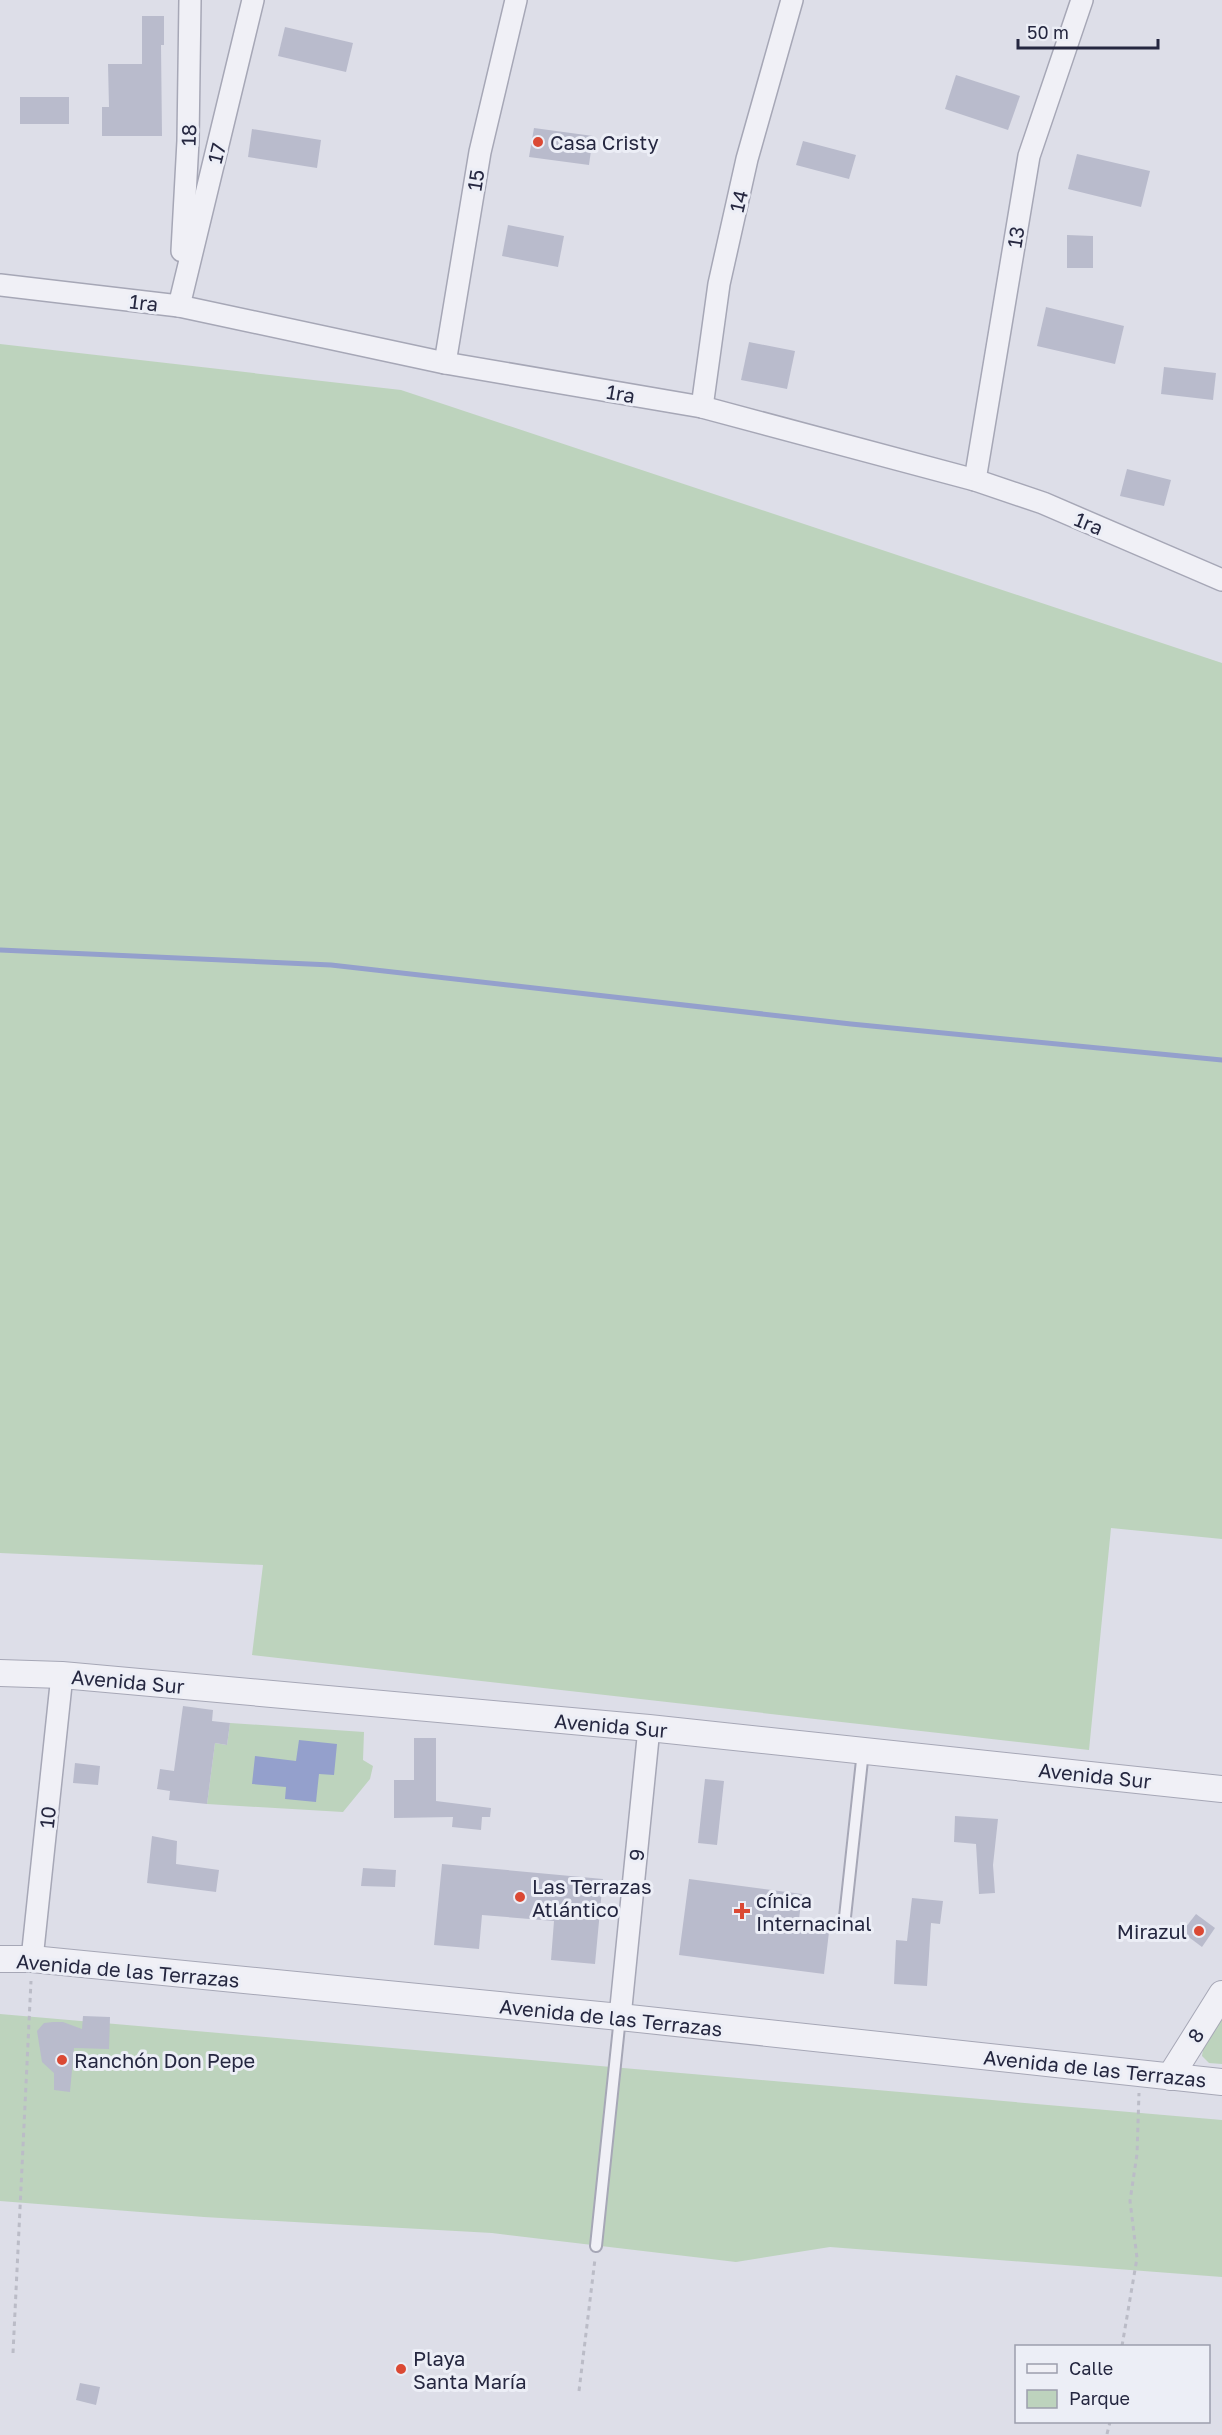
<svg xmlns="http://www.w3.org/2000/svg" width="1222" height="2435" viewBox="0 0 1222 2435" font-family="'Golos Text',sans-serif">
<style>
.green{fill:#bdd3bd}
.water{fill:#94a0cc}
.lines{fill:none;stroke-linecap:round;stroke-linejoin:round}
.stream{stroke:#94a0cc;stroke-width:5}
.building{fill:#b9bbcc}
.service-casing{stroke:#a6a7b6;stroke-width:14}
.minor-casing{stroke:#a6a7b6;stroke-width:24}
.tertiary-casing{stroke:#a6a7b6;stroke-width:28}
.path{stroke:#bbbcc7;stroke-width:3;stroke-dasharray:4.5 4.5;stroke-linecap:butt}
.service{stroke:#f0f0f6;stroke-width:10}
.minor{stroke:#f0f0f6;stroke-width:21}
.tertiary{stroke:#f0f0f6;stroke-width:26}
.poi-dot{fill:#db4934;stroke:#eceef6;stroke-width:2}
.labels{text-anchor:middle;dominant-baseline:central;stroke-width:6;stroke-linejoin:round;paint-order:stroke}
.street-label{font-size:20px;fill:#252740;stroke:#eceef6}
.poi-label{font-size:20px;fill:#252740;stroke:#eceef6;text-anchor:start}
</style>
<rect width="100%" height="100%" fill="#dddee8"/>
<!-- green -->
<g class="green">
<polygon points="0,344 401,390 1222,663 1222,1539 1111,1528 1089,1750 252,1655 263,1565 0,1553"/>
<polygon points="230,1723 364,1732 363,1760 373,1766 370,1779 343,1812 207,1804 215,1743 227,1745"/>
<polygon points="0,2014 1222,2120 1222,2277 830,2247 736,2262 492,2233 204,2217 0,2201"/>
<polygon points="1222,2017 1222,2064 1209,2063 1202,2056 1204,2043"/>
</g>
<!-- water -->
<polygon class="water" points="299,1740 337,1744 334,1775 319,1774 316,1802 285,1799 286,1787 252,1784 255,1756 296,1761"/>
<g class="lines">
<!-- stream -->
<polyline class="stream" points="0,950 331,965 851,1024 1222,1060"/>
</g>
<!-- building -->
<g class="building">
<polygon points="142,16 164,16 164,45 161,45 162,136 102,136 102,107 109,107 108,64 142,64"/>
<polygon points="285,27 353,43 346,72 278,56"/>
<polygon points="956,75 1020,96 1008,130 945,109"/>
<rect x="20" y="97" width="49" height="27"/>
<polygon points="534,128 593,136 589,165 529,157"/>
<polygon points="252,129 321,140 317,168 248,157"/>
<polygon points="803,141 856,155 849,179 796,165"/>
<polygon points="1077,154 1150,171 1141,207 1068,189"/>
<polygon points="508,225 564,236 558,267 502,256"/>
<polygon points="1067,235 1093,236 1093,268 1067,268"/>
<polygon points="1046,307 1124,326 1115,364 1037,346"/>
<polygon points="749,342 795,351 787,389 741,380"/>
<polygon points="1164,367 1216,373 1213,400 1161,394"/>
<polygon points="1127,469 1171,480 1164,506 1120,496"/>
<polygon points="183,1706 213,1710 212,1721 230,1723 227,1745 215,1743 207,1804 169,1800 170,1791 157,1789 160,1769 174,1771"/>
<polygon points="414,1738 436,1738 436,1801 491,1808 490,1817 482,1817 481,1830 452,1827 453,1817 394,1818 394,1780 414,1780"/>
<polygon points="75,1763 100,1766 98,1785 73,1783"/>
<polygon points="705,1779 724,1781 717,1845 698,1843"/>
<polygon points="955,1816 998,1819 993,1865 995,1893 979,1894 976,1844 954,1842"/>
<polygon points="152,1836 177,1841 176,1864 219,1870 216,1892 147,1883"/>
<polygon points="442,1864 603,1879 595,1964 551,1960 554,1921 482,1915 479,1949 434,1945"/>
<polygon points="363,1868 396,1870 395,1887 361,1886"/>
<polygon points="689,1879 802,1894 798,1928 829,1932 824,1974 679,1955"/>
<polygon points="912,1898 943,1901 940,1924 931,1923 927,1986 894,1984 896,1940 907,1941"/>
<polygon points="1196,1914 1215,1928 1202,1947 1182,1932"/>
<polygon points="83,2016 110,2017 109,2049 74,2048 70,2092 54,2090 54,2073 42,2062 37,2031 44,2023 53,2022 63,2022 82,2029"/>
<polygon points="80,2383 100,2387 96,2405 76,2400"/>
</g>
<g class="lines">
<!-- service casing -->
<g class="service-casing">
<g id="service">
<polyline points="845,1917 863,1751"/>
<polyline points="596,2246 620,2017"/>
</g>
</g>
<!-- minor casing -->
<g class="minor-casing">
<g id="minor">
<polyline points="182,251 188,141 190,0"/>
<polyline points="0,285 179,306 445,363 702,407 975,480 1043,503 1222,580"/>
<polyline points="179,306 253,0"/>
<polyline points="445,363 480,152 516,0"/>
<polyline points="702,407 719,284 747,159 792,0"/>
<polyline points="975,480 1029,156 1082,0"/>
<polyline points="32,1959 62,1675"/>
<polyline points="620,2017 649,1728"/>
</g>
</g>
<!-- tertiary casing -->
<g class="tertiary-casing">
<g id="tertiary">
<polyline points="0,1673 62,1675 649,1728 1222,1789"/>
<polyline points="0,1959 32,1959 620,2017 1222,2082"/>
<polyline points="1170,2077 1222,1994"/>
</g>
</g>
<!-- path -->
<g class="path">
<polyline points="1122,2346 1137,2258 1130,2201 1137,2154 1139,2093"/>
<polyline points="13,2353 31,1981"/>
<polyline points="579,2391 595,2259"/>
<polyline points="1107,2434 1110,2422"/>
</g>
<!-- service -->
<use href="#service" class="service"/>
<!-- minor -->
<use href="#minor" class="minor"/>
<!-- tertiary -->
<use href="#tertiary" class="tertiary"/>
</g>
<!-- markers -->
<g class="poi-dot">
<circle cx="538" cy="142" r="6"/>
<circle cx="520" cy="1897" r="6"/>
<path d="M739 1902h6v6h6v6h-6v6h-6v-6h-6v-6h6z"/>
<circle cx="1199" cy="1931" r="6"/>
<circle cx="62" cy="2060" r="6"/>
<circle cx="401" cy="2369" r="6"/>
</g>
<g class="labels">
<!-- street labels -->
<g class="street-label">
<text transform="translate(188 135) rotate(-88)">18</text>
<text transform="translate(216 153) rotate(-76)">17</text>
<text transform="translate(475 180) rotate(-81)">15</text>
<text transform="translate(738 201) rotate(-77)">14</text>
<text transform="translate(1015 237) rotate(-81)">13</text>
<text transform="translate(144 302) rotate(7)">1ra</text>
<text transform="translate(621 393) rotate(10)">1ra</text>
<text transform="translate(1089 523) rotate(23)">1ra</text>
<text transform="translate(128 1681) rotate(5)">Avenida Sur</text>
<text transform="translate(611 1725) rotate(5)">Avenida Sur</text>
<text transform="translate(1095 1775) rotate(6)">Avenida Sur</text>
<text transform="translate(47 1817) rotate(-84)">10</text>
<text transform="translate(636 1855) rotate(-84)">9</text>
<text transform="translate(128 1970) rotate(5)">Avenida de las Terrazas</text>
<text transform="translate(611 2017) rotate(6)">Avenida de las Terrazas</text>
<text transform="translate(1195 2035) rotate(-57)">8</text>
<text transform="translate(1095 2068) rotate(6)">Avenida de las Terrazas</text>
</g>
<!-- poi labels -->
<g class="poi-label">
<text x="550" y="142">Casa Cristy</text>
<text x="532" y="1886">Las Terrazas<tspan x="532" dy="23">Atlántico</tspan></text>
<text x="756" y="1900">cínica<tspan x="756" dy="23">Internacinal</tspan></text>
<text x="1187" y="1931" text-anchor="end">Mirazul</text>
<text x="74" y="2060">Ranchón Don Pepe</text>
<text x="413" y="2358">Playa<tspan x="413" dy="23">Santa María</tspan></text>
</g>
</g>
<!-- legend -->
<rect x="1015" y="2345" width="195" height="78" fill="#eceef6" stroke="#9c9ead" stroke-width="1.5"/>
<rect x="1027" y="2364" width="30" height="9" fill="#f0f0f6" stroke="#9c9ead" stroke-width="1.5"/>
<text x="1069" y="2375" font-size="18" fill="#252740">Calle</text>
<rect x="1027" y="2390" width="30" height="18" fill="#bdd3bd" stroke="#9c9ead" stroke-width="1.5"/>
<text x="1069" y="2405" font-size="18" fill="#252740">Parque</text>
<!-- scale -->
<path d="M1018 39v9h140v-9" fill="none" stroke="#252740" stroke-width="3"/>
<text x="1027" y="39" font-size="18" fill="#252740" stroke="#eceef6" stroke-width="4.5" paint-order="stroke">50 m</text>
</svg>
